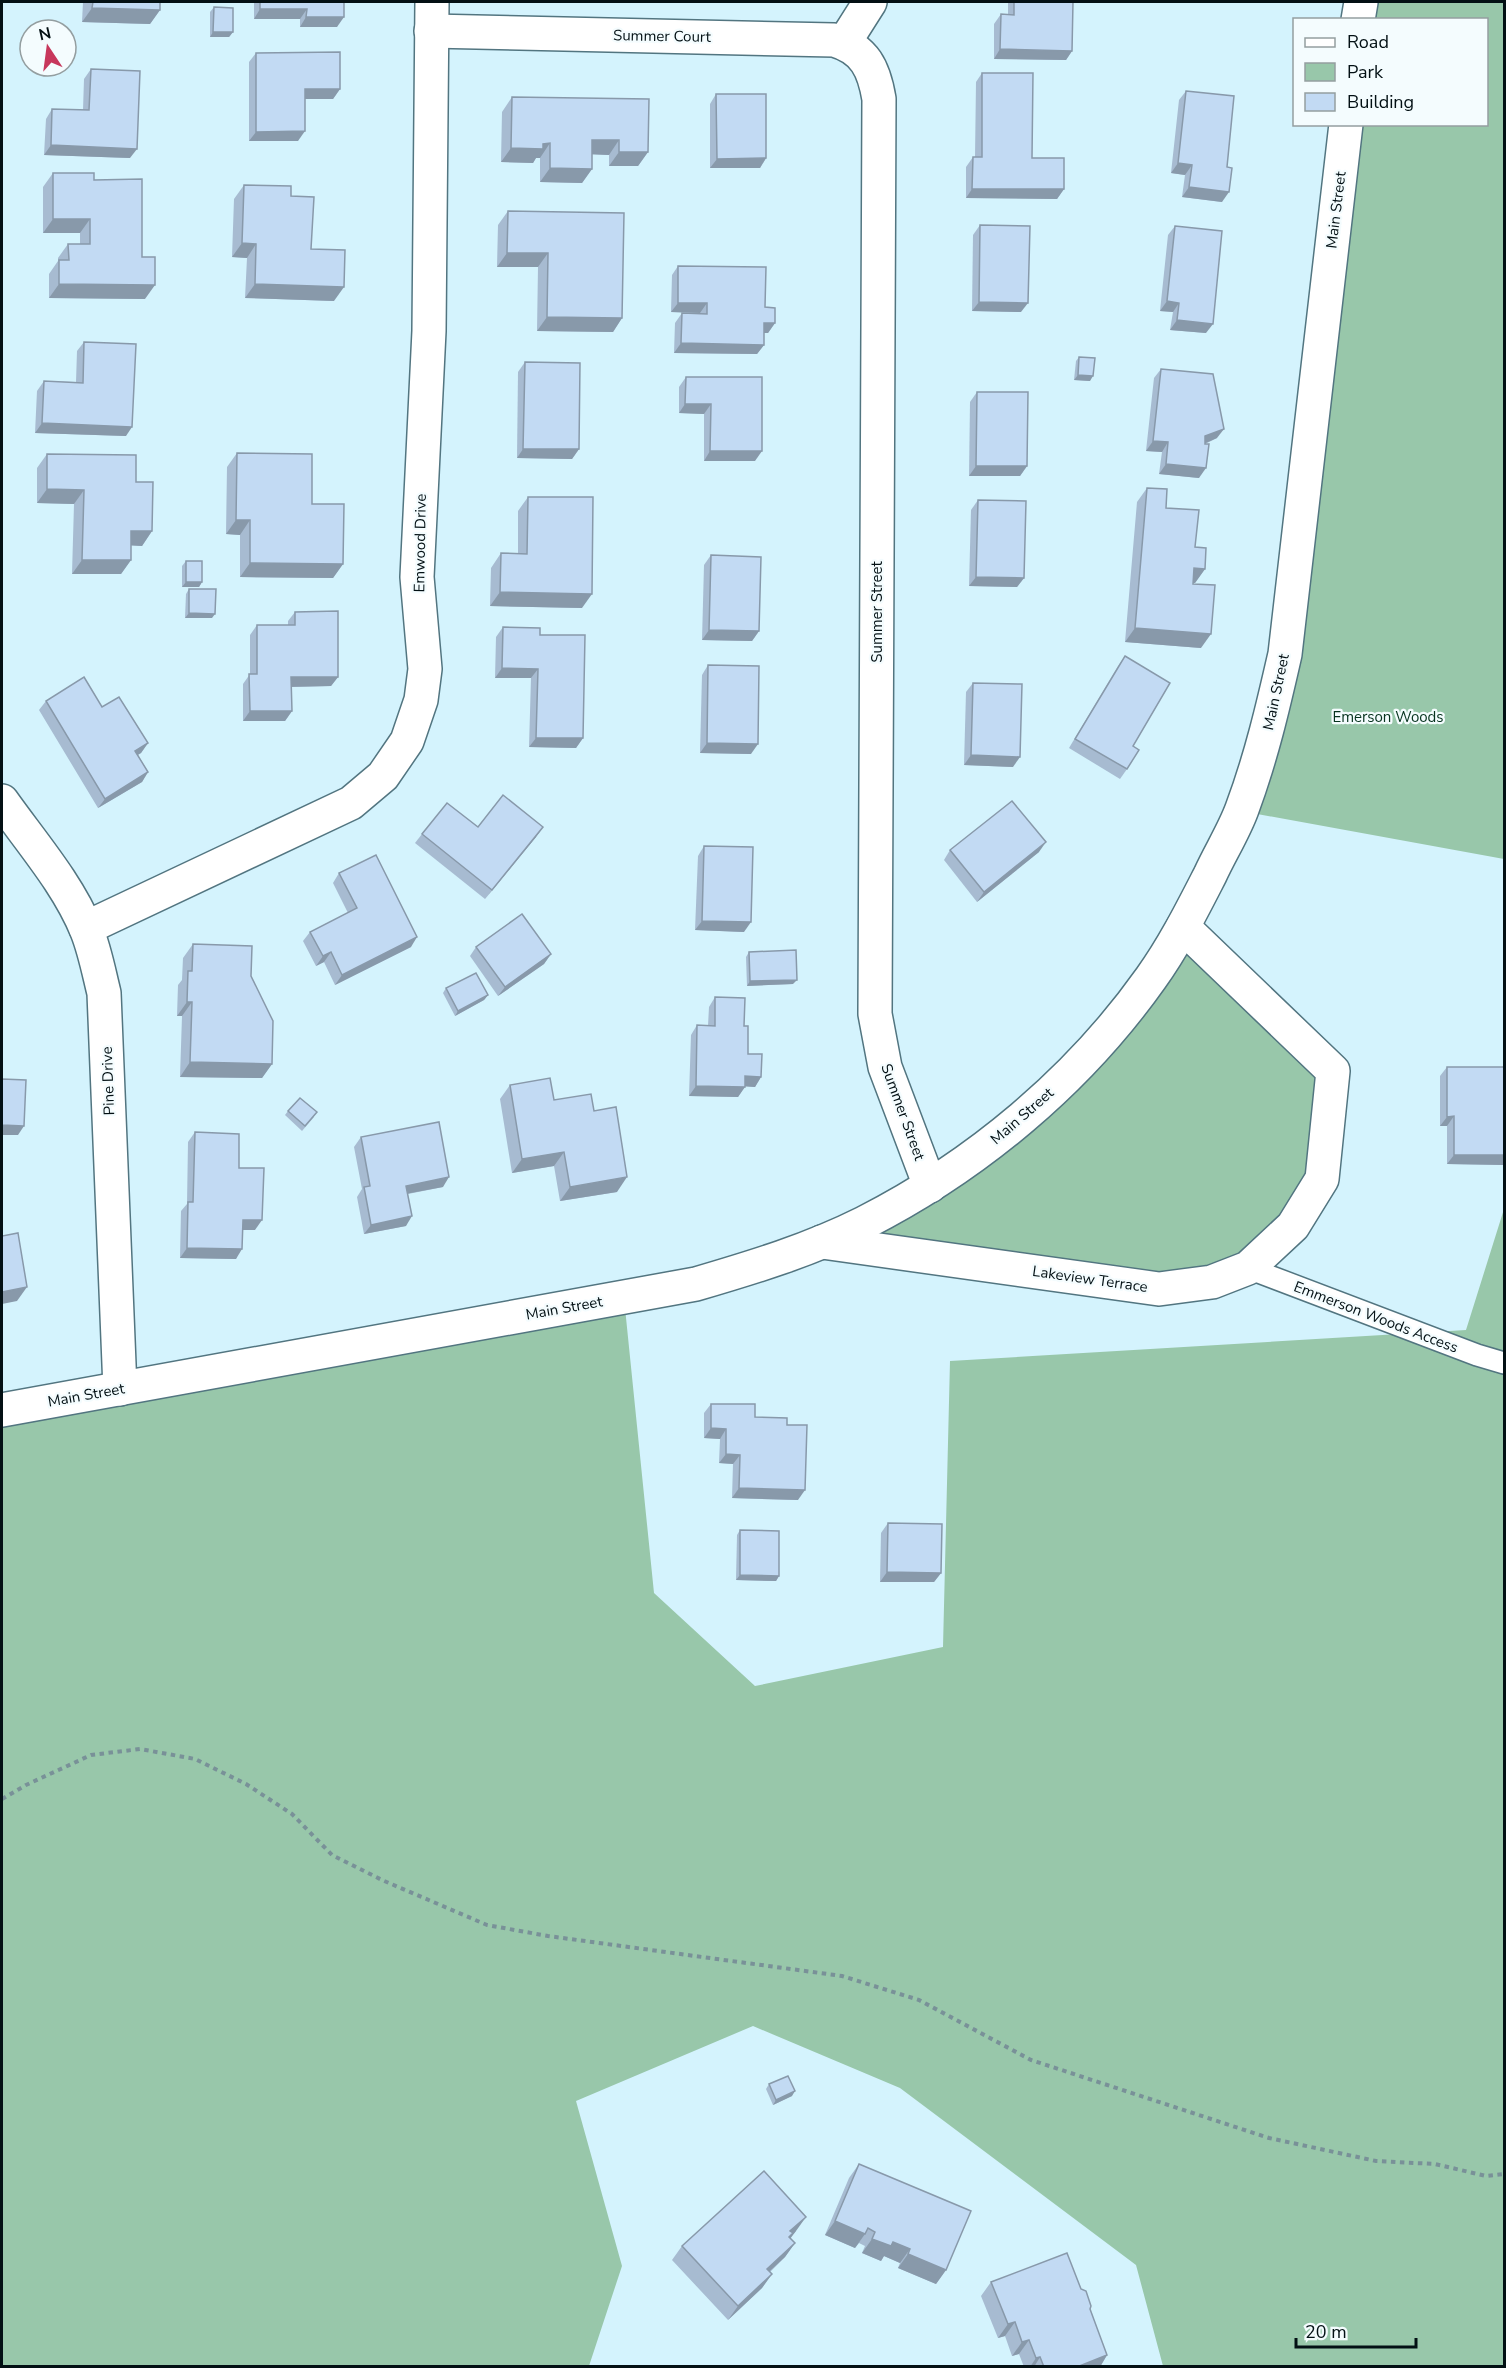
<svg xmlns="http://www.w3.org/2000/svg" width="1506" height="2368" viewBox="0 0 1506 2368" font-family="'Nunito Sans',sans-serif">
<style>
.green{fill:#98c7aa}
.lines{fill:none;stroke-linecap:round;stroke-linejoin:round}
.lane-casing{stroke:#527580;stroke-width:24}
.street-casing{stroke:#527580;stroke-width:36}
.path{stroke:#799198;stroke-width:4;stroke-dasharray:4.5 4.5;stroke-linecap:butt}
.lane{stroke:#fff;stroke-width:21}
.street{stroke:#fff;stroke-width:33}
.wall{fill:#a7bbd1}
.shaded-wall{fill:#89a}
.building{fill:#c2daf3;stroke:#89a;stroke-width:1.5}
.labels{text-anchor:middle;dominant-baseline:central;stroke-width:4.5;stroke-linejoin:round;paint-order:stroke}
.street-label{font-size:15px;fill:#031014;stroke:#f4fcfe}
.park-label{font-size:15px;fill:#06331e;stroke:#f4fcfe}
</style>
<rect width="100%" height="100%" fill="#d4f3fd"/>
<!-- green -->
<g class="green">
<polygon points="1356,2 1504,2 1504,859 1241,811 1285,654 1342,125 1486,124 1486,20 1354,19"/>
<polygon points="1183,927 1333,1071 1322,1179 1212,1282 822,1242 980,1152"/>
<polygon points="1504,1209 1504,2366 1163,2366 1136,2265 900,2088 753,2026 576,2101 622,2266 589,2366 2,2366 2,1410 624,1298 654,1593 755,1686 943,1647 950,1361 1466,1330"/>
</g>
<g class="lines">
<!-- lane casing -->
<g class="lane-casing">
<polyline id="lane" points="1248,1268 1477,1355 1504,1363"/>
</g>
<!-- street casing -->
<g class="street-casing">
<g id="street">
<polyline points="1358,20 1361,2"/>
<path d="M431,31L834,40C865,49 874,69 879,99L875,1014L885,1067L930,1186"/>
<polyline points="844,43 870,2"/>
<path d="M2,801C31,842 68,884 87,931C95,951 99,973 104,993L120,1389"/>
<polyline points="86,928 351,803 383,776 407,741 421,700 425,669 417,577 429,331 432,2"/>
<polyline points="822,1242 1159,1289 1212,1282 1248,1268 1293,1226 1322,1179 1333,1071 1183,927"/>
<path d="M2,1410L696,1284C754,1267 810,1250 864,1223C976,1166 1078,1081 1151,978C1174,946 1192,910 1210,875C1220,853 1234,831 1242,809C1261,758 1273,707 1285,654L1346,124"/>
</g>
</g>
<!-- path -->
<polyline class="path" points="2,1799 26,1785 91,1755 140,1749 195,1759 246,1784 292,1814 332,1855 382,1880 487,1925 548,1936 842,1976 919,2000 1031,2060 1269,2138 1376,2161 1435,2164 1486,2176 1504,2174"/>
<!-- lane -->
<use href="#lane" class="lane"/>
<!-- street -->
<use href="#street" class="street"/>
</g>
<!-- wall -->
<g class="wall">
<polygon points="83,2 160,2 160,10 150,24 82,22"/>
<polygon points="254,2 344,2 337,27 300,27 300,19 254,19"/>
<polygon points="1008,2 1073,2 1072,51 1066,60 994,59 994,24 1001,14 1008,15"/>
<polygon points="214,7 233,32 229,37 210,37 210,12"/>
<polygon points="256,53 340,89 333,99 305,99 298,141 249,141 249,62"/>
<polygon points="91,69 130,158 44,155 46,119 52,109 83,110 84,79"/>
<polygon points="982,73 1032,158 1064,189 1057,199 966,198 966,167 973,157 975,157 976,82"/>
<polygon points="1186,91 1227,167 1222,202 1182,197 1185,175 1171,173 1179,100"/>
<polygon points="716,94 766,158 760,168 710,168 710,104"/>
<polygon points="512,97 648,152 638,166 609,166 609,155 592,154 592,169 582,183 540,182 540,158 536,158 533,163 501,162 502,112"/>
<polygon points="53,173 94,180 142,257 145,299 49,298 49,274 58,261 58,258 68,244 80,244 80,233 43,233 43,187"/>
<polygon points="244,185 291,196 311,249 334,301 245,298 247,258 232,257 234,199"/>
<polygon points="508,211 622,318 613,332 537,331 538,267 497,267 498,225"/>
<polygon points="980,225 1021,312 972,311 973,235"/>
<polygon points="1175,226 1206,333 1170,330 1173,312 1160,311 1168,235"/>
<polygon points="678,266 765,307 775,323 768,333 764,333 764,345 757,354 674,353 675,323 682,313 700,314 700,313 671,312 672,275"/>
<polygon points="84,342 126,436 35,433 37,391 44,381 76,382 77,351"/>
<polygon points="1079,357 1090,381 1074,380 1076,361"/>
<polygon points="525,362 579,449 572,459 517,458 518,372"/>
<polygon points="1161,369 1217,438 1205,444 1199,478 1159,474 1162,452 1146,451 1154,378"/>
<polygon points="686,377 762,377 755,461 704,461 704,414 679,413 679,387"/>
<polygon points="977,392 1027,466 1020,476 969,476 970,402"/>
<polygon points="237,453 343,564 333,578 240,577 240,535 226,534 227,467"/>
<polygon points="47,454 136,482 152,531 142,546 131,545 131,560 121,574 72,574 74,504 37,503 37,468"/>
<polygon points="1147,488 1166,508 1195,547 1205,569 1195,583 1193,583 1201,648 1125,642 1137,502"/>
<polygon points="528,497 582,608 490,606 491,568 501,553 518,554 518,511"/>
<polygon points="978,500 1024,578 1017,587 969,586 971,510"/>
<polygon points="711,555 759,631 752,641 702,640 704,565"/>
<polygon points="186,561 202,582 199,587 182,587 182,566"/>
<polygon points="189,589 212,618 185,618 186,594"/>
<polygon points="295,612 338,677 331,686 291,687 292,711 285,721 243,721 243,684 250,674 250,635 257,625 288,625 288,621"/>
<polygon points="503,627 540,635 583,738 576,748 529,747 531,678 495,678 496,637"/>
<polygon points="1125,656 1133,746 1127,769 1120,779 1069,748 1118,666"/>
<polygon points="708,665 751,754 700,753 702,675"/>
<polygon points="973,683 1013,767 964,765 966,692"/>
<polygon points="46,701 102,707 148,743 141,753 138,755 148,772 142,782 98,808 39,710"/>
<polygon points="478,827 536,837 485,899 415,843 422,834"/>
<polygon points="704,846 744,932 695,930 698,856"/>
<polygon points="950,850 1039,852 977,902 944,860"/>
<polygon points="339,873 411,947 335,985 324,962 316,966 303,941 310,932 348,913 333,883"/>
<polygon points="193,944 251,976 272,1064 262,1078 180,1077 182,1016 177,1016 178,985 182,980 183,958"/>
<polygon points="476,947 551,954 544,964 498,996 470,956"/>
<polygon points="749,952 793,984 747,986 746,957"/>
<polygon points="446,988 488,995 484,1000 455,1016 443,993"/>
<polygon points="715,997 744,1026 748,1054 761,1077 755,1087 745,1086 738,1097 689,1096 691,1035 697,1025 708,1026 709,1007"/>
<polygon points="1447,1067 1504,1165 1447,1164 1447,1126 1440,1126 1440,1076"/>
<polygon points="510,1085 554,1100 594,1111 617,1192 560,1201 554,1166 512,1173 500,1099"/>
<polygon points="288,1111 314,1117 302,1131 285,1115"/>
<polygon points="195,1132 239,1168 255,1230 243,1230 236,1259 180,1258 181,1211 187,1204 188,1142"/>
<polygon points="361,1137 443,1187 408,1194 406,1226 364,1234 357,1197 362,1189 354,1147"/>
<polygon points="711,1404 755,1417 787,1425 798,1500 732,1498 733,1464 719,1463 720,1439 704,1438 704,1413"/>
<polygon points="888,1523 941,1573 934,1582 880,1582 881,1533"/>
<polygon points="740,1530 779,1576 776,1581 736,1580 737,1535"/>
<polygon points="769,2084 792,2096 773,2105 766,2089"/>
<polygon points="859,2164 946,2270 936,2284 898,2268 900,2263 884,2256 881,2261 862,2253 865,2246 859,2243 855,2248 825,2235 849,2178"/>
<polygon points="796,2231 790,2238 795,2243 785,2257 770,2272 772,2274 762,2288 728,2320 672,2260 682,2246"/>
<polygon points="991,2282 1081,2289 1090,2309 1107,2355 1100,2367 1024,2367 1019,2354 1012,2356 1005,2336 998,2338 981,2296"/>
</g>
<!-- shaded-wall -->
<g class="shaded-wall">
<polygon points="92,8 160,10 150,24 82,22"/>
<polygon points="260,9 307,9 300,19 254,19"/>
<polygon points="306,17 344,17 337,27 300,27"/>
<polygon points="213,32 233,32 229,37 210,37"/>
<polygon points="1000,49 1072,51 1066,60 994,59"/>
<polygon points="305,89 340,89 333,99 298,99"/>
<polygon points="305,131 298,141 249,141 256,132"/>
<polygon points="592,140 619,140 609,155 582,154"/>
<polygon points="550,143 540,158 536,158 533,163 501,162 511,148"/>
<polygon points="51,145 137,149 130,158 44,155"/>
<polygon points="619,152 648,152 638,166 609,166"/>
<polygon points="766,158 760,168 710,168 717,159"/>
<polygon points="1178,163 1192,165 1185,175 1171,173"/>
<polygon points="550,168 592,169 582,183 540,182"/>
<polygon points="1189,187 1229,192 1222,202 1182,197"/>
<polygon points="972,189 1064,189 1057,199 966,198"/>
<polygon points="53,219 90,219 80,233 43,233"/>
<polygon points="242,243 256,244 247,258 232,257"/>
<polygon points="507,253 548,253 538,267 497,267"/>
<polygon points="59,284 155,285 145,299 49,298"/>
<polygon points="255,284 344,287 334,301 245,298"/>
<polygon points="1167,301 1179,303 1173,312 1160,311"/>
<polygon points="979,302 1028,303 1021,312 972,311"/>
<polygon points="678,303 707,303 700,313 671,312"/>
<polygon points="547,317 622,318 613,332 537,331"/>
<polygon points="1177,320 1213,324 1206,333 1170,330"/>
<polygon points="764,323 775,323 768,333 757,333"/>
<polygon points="681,343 764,345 757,354 674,353"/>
<polygon points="1078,375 1093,376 1090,381 1074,380"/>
<polygon points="685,404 711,404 704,414 679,413"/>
<polygon points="42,423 132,427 126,436 35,433"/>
<polygon points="1224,429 1217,438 1199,446 1205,436"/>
<polygon points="1153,441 1168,442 1162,452 1146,451"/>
<polygon points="523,449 579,449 572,459 517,458"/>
<polygon points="710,451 762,451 755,461 704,461"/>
<polygon points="1166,464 1206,468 1199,478 1159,474"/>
<polygon points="976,466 1027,466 1020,476 969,476"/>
<polygon points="47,489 84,490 74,504 37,503"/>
<polygon points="236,520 250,520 240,535 226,534"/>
<polygon points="131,531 152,531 142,546 121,545"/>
<polygon points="82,560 131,560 121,574 72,574"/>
<polygon points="250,563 343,564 333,578 240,577"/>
<polygon points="1194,568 1205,569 1195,583 1184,582"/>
<polygon points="976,577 1024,578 1017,587 969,586"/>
<polygon points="186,582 202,582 199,587 182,587"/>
<polygon points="500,592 592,594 582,608 490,606"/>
<polygon points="189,613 215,614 212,618 185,618"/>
<polygon points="1135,628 1211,634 1201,648 1125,642"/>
<polygon points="709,630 759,631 752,641 702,640"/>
<polygon points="502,668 538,669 531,678 495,678"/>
<polygon points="291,677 338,677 331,686 285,687"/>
<polygon points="250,711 292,711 285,721 243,721"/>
<polygon points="536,738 583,738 576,748 529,747"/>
<polygon points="148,743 141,753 128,760 135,751"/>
<polygon points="707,743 758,744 751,754 700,753"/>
<polygon points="971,755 1020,757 1013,767 964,765"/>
<polygon points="148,772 142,782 98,808 105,799"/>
<polygon points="543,827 536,837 485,899 492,890"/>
<polygon points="1046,842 1039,852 977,902 984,892"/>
<polygon points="702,921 751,922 744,932 695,930"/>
<polygon points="417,937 411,947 335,985 342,975"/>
<polygon points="331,952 324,962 316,966 323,956"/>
<polygon points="551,954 544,964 498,996 505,987"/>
<polygon points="797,980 793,984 747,986 750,981"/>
<polygon points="488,995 484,1000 455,1016 458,1011"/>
<polygon points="187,1002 192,1002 182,1016 177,1016"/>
<polygon points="190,1062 272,1064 262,1078 180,1077"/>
<polygon points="745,1076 761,1077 755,1087 738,1086"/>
<polygon points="696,1086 745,1087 738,1097 689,1096"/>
<polygon points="1454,1116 1447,1126 1440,1126 1447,1117"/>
<polygon points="2,1125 24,1126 18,1135 2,1135"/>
<polygon points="564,1152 554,1166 512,1173 522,1159"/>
<polygon points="1454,1155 1504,1155 1504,1165 1447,1164"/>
<polygon points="449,1177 443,1187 400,1195 406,1186"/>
<polygon points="627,1177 617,1192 560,1201 570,1187"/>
<polygon points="412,1216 406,1226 364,1234 371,1225"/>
<polygon points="243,1220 262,1220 255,1230 236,1230"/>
<polygon points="187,1248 242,1249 236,1259 180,1258"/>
<polygon points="27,1287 17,1301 2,1304 2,1292"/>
<polygon points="711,1428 726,1429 720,1439 704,1438"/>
<polygon points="726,1454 740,1455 733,1464 719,1463"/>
<polygon points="739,1488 805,1490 798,1500 732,1498"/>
<polygon points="887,1572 941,1573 934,1582 880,1582"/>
<polygon points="740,1575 779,1576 776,1581 736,1580"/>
<polygon points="795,2091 792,2096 773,2105 776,2100"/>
<polygon points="806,2217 796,2231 783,2248 790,2231"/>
<polygon points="835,2221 865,2234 855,2248 825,2235"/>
<polygon points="872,2239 893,2242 910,2249 900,2263 884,2256 881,2261 862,2253"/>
<polygon points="795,2243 785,2257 757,2283 767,2269"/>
<polygon points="908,2254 946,2270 936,2284 898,2268"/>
<polygon points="772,2274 762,2288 728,2320 738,2306"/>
<polygon points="1015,2322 1005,2336 998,2338 1008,2324"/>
<polygon points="1029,2340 1019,2354 1012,2356 1022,2342"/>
<polygon points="1107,2355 1100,2367 1077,2367"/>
<polygon points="1040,2357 1034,2367 1030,2367 1036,2358"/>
</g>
<!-- building -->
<g class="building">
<polygon points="93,2 160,2 160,10 92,8"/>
<polygon points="260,2 344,2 344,17 306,17 307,9 260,9"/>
<polygon points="1014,2 1073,2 1072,51 1000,49 1001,14 1014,15"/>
<polygon points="214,7 233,8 233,32 213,32"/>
<polygon points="340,52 340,89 305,89 305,131 256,132 256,53"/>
<polygon points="91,69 140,71 137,149 51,145 52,109 89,110"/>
<polygon points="982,73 1033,73 1032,158 1064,158 1064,189 972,189 973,157 982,157"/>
<polygon points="1186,91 1234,96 1227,167 1232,168 1229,192 1189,187 1192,165 1178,163"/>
<polygon points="716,94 766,94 766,158 717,159"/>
<polygon points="512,97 649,99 648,152 619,152 619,140 592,140 592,169 550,168 550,143 543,144 543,149 511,148"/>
<polygon points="53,173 94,173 94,180 142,179 142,257 155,257 155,285 59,284 59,260 69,260 68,244 90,244 90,219 53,219"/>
<polygon points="244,185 291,186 291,196 314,197 311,249 345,250 344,287 255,284 256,244 242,243"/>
<polygon points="508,211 624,213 622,318 547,317 548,253 507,253"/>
<polygon points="980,225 1030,226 1028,303 979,302"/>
<polygon points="1175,226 1222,231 1213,324 1177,320 1179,303 1167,301"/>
<polygon points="678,266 766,267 765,307 775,308 775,323 764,323 764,345 681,343 682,313 707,314 707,303 678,303"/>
<polygon points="84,342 136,344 132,427 42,423 44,381 83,383"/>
<polygon points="1079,357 1095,358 1093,376 1078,375"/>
<polygon points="525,362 580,363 579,449 523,449"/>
<polygon points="1161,369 1213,374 1224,429 1205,436 1205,444 1209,444 1206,468 1166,464 1168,442 1153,441"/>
<polygon points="686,377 762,377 762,451 710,451 711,404 685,404"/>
<polygon points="977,392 1028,392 1027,466 976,466"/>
<polygon points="237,453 312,454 312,504 344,504 343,564 250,563 250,520 236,520"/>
<polygon points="47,454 136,455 136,482 153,482 152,531 131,531 131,560 82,560 84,490 47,489"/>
<polygon points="1147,488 1167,489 1166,508 1199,510 1195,547 1206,548 1205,569 1194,568 1193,584 1215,585 1211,634 1135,628"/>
<polygon points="528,497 593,497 592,594 500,592 501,553 527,554"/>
<polygon points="978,500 1026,501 1024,578 976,577"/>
<polygon points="711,555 761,557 759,631 709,630"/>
<rect x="186" y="561" width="16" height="21"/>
<polygon points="189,589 216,589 215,614 189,613"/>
<polygon points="338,611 338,677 291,677 292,711 250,711 249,674 257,674 257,625 295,625 295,612"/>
<polygon points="503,627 540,628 540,635 585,635 583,738 536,738 538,669 502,668"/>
<polygon points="1125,656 1170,683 1133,746 1139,750 1127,769 1075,739"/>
<polygon points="708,665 759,666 758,744 707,743"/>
<polygon points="84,677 102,707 119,697 148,743 135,751 148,772 105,799 46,701"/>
<polygon points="973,683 1022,684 1020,757 971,755"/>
<polygon points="503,795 543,827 492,890 422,834 447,803 478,827"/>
<polygon points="1012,801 1046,842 984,892 950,850"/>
<polygon points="704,846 753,847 751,922 702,921"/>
<polygon points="376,855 417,937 342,975 331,952 323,956 310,932 357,908 339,873"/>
<polygon points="522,914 551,954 505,987 476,947"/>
<polygon points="193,944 252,946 251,976 273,1021 272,1064 190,1062 192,1002 187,1002 188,971 192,971"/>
<polygon points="796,950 797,980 750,981 749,952"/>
<polygon points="476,973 488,995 458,1011 446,988"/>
<polygon points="715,997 745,998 744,1026 748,1026 748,1054 762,1054 761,1077 745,1076 745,1087 696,1086 697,1025 715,1026"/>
<polygon points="1447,1067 1504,1067 1504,1155 1454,1155 1454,1116 1447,1117"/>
<polygon points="550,1078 554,1100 591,1094 594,1111 616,1107 627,1177 570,1187 564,1152 522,1159 510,1085"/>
<polygon points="2,1079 26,1080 24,1126 2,1125"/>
<polygon points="300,1098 317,1112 305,1126 288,1111"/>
<polygon points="439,1122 449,1177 406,1186 412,1216 371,1225 364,1187 370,1186 361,1137"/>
<polygon points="195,1132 239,1134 239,1168 264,1168 262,1220 243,1220 242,1249 187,1248 188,1202 193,1202"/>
<polygon points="18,1233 27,1287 2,1292 2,1236"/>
<polygon points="711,1404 755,1404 755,1417 787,1418 787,1425 807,1425 805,1490 739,1488 740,1455 726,1454 726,1429 711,1428"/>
<polygon points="888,1523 942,1524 941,1573 887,1572"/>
<polygon points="740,1530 779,1531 779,1576 740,1575"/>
<polygon points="788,2076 795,2091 776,2100 769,2084"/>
<polygon points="859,2164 971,2211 946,2270 908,2254 910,2249 893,2242 891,2246 872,2239 875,2232 868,2228 865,2234 835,2221"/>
<polygon points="764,2171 806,2217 790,2231 793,2233 789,2237 795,2243 767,2269 772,2274 738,2306 682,2246"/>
<polygon points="1067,2253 1081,2289 1086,2291 1091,2306 1090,2309 1107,2355 1077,2367 1044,2367 1040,2357 1036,2358 1029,2340 1022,2342 1015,2322 1008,2324 991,2282"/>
</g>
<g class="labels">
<!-- street labels -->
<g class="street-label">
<text transform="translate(662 36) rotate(1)">Summer Court</text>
<text transform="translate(1336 210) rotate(-83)">Main Street</text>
<text transform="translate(420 543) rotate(-89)">Emwood Drive</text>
<text transform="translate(877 612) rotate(-90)">Summer Street</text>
<text transform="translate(1276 692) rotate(-78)">Main Street</text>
<text transform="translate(108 1081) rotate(-92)">Pine Drive</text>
<text transform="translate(903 1112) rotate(70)">Summer Street</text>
<text transform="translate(1022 1116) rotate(-41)">Main Street</text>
<text transform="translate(1090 1279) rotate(8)">Lakeview Terrace</text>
<text transform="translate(564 1308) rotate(-10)">Main Street</text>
<text transform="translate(1376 1317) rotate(21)">Emmerson Woods Access</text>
<text transform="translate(86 1395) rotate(-10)">Main Street</text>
</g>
<!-- park labels -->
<g class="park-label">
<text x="1388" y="717">Emerson Woods</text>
</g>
</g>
<!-- border -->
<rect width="1506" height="2368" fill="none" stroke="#031014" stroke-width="6"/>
<!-- legend -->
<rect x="1293" y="18" width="195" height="108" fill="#f4fcfe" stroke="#949ea0" stroke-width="1.5"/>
<rect x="1305" y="38" width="30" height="9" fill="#ffffff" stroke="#949ea0" stroke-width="1.5"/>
<text x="1347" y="48" font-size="18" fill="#031014">Road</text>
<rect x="1305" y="63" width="30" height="18" fill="#98c7aa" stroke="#949ea0" stroke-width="1.5"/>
<text x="1347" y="78" font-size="18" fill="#031014">Park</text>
<rect x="1305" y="93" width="30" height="18" fill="#c2daf3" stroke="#949ea0" stroke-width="1.5"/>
<text x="1347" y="108" font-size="18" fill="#031014">Building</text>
<!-- north arrow -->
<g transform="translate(48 48) rotate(347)"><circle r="28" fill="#f4fcfe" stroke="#949ea0" stroke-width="1.5"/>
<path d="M0-4.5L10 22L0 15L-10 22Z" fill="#c7375c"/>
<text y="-9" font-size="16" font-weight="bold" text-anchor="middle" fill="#031014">N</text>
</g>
<!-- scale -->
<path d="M1296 2338v9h120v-9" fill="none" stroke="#031014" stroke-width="3"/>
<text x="1305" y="2338" font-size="18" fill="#031014" stroke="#f4fcfe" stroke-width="4.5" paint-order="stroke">20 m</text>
</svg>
